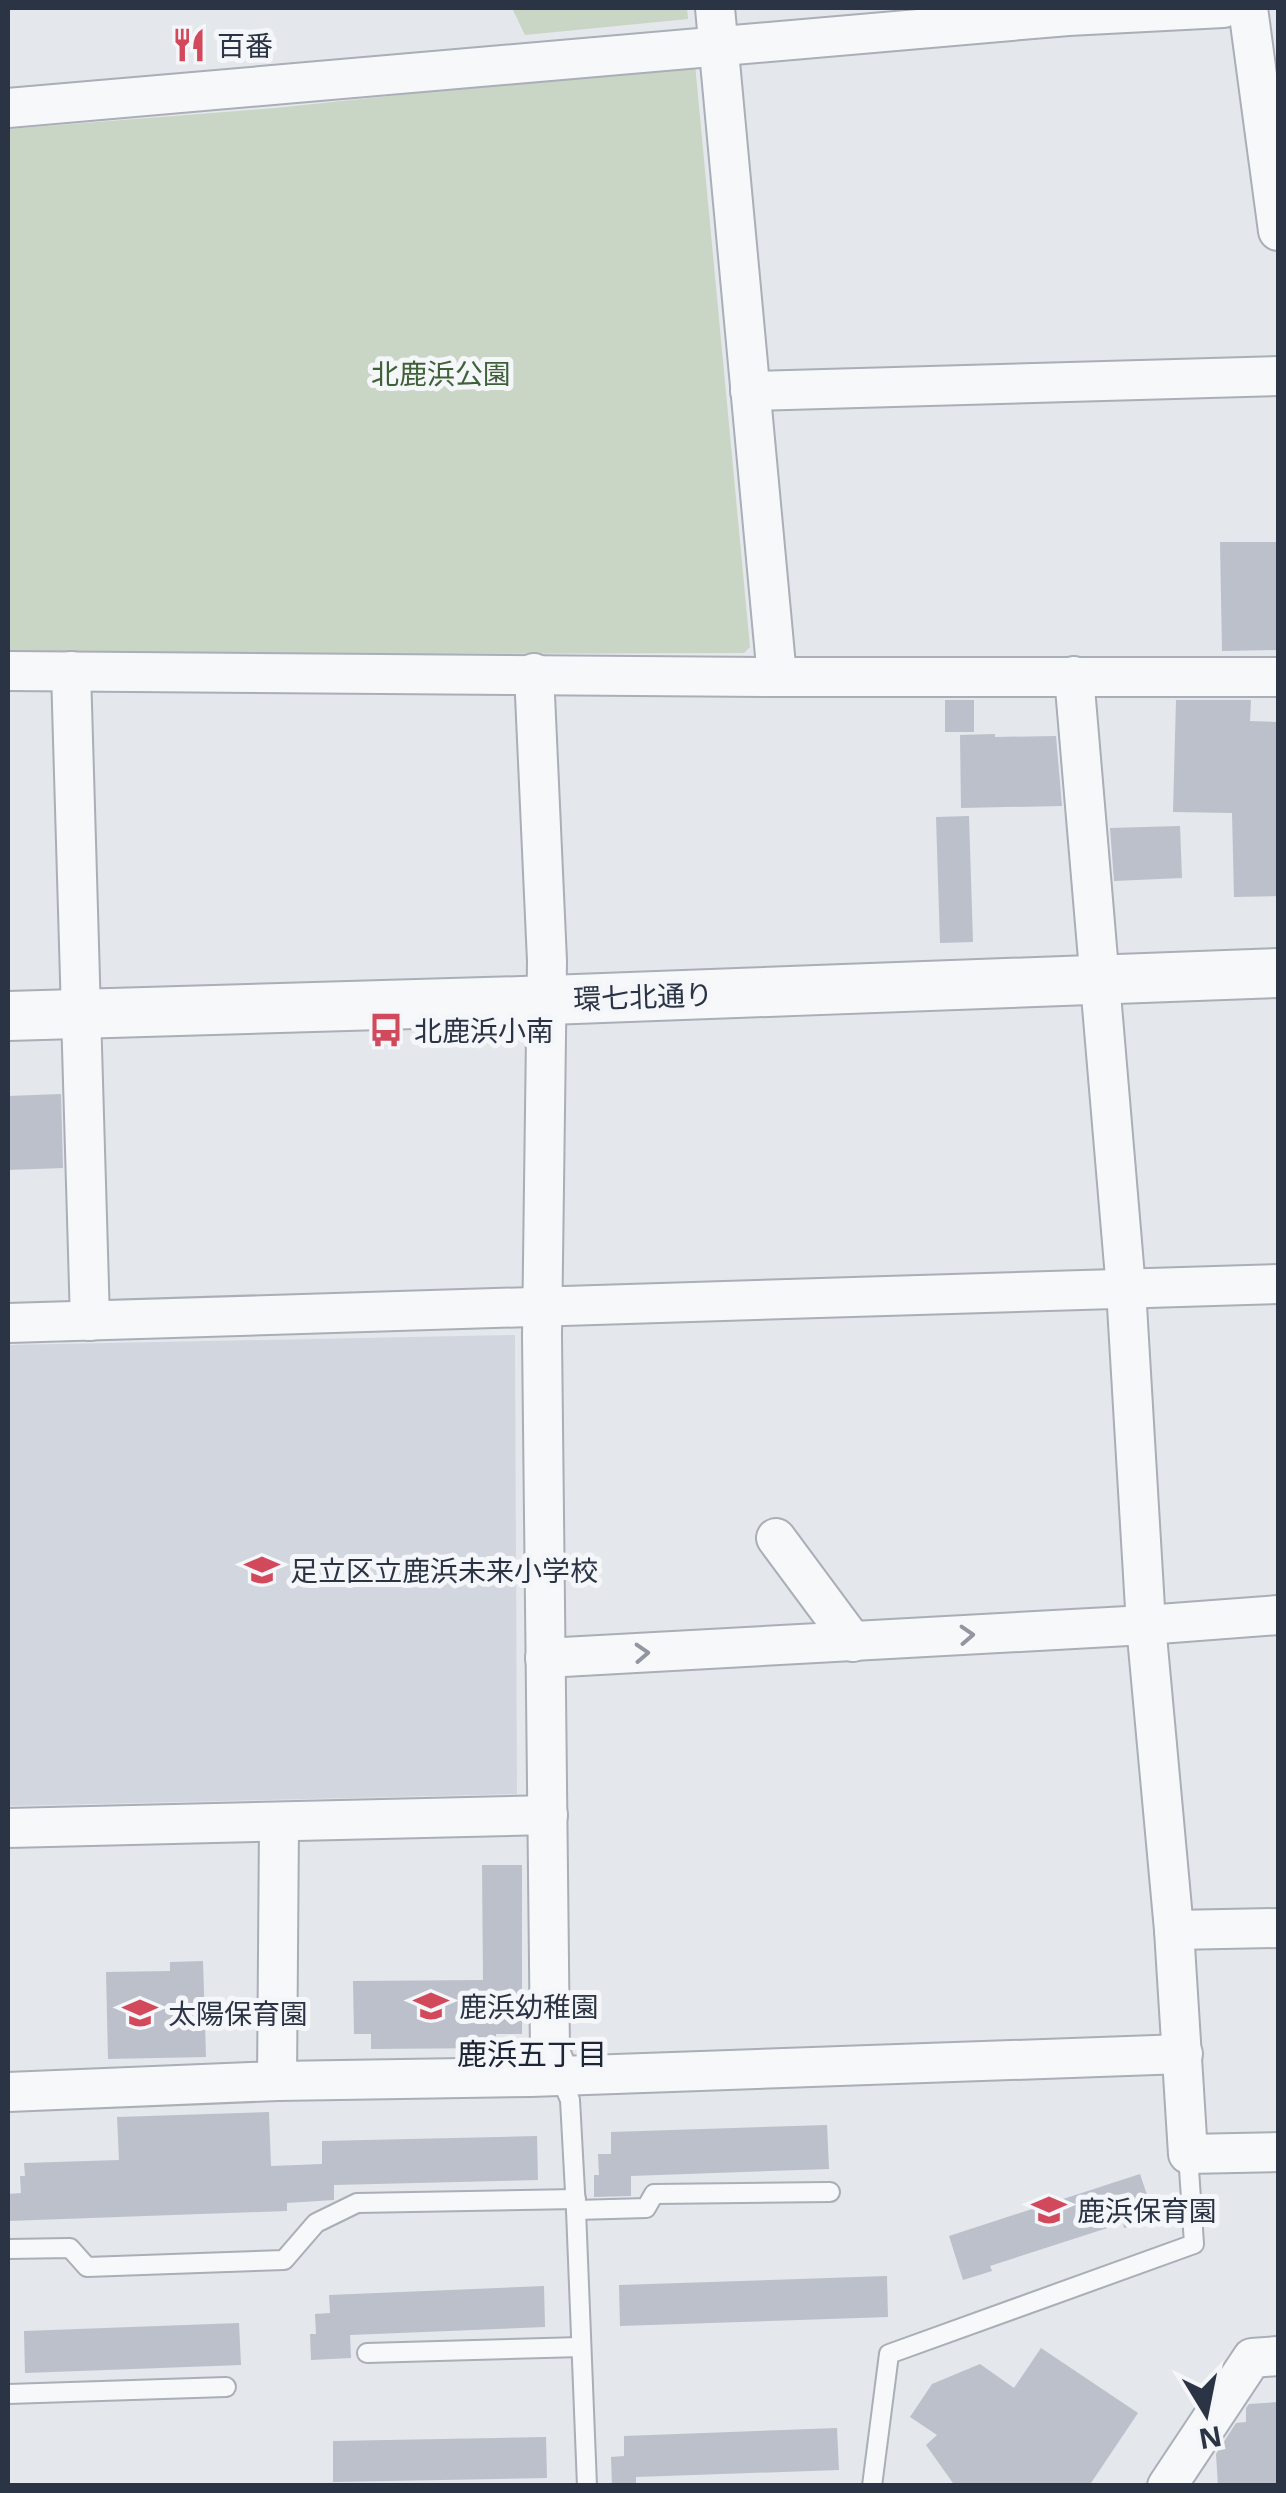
<svg xmlns="http://www.w3.org/2000/svg" width="1286" height="2493" viewBox="0 0 1286 2493" font-family="'Noto Sans','Noto Sans JP',sans-serif">
<style>
.built{fill:#d2d6de}
.green{fill:#c9d6c5}
.building{fill:#bbc0ca}
.lines{fill:none;stroke-linecap:round;stroke-linejoin:round}
.service-casing{stroke:#a9aeb7;stroke-width:22}
.minor-casing{stroke:#a9aeb7;stroke-width:42}
.tertiary-casing{stroke:#a9aeb7;stroke-width:52}
.service{stroke:#f7f8fa;stroke-width:18}
.minor{stroke:#f7f8fa;stroke-width:38}
.tertiary{stroke:#f7f8fa;stroke-width:48}
.oneway{stroke:#9196a0}
.labels{text-anchor:middle;dominant-baseline:central;stroke-width:10;stroke-linejoin:round;paint-order:stroke}
.poi-label{font-size:28px;fill:#2b3445;stroke:#f4f6f9;text-anchor:start}
.park-label{font-size:28px;fill:#3f6138;stroke:#f4f6f9}
.street-label{font-size:28px;fill:#2b3445;stroke:#f4f6f9}
.neighbourhood-label{font-size:30px;fill:#1d2536;stroke:#f4f6f9}
</style>
<rect width="100%" height="100%" fill="#e4e7ec"/>
<!-- built -->
<polygon class="built" points="515,1335 517,1794 8,1806 8,1345"/>
<!-- green -->
<g class="green">
<polygon points="512,8 687,8 688,19 525,35"/>
<polygon points="695,64 750,647 744,653 8,655 8,129 275,108"/>
</g>
<!-- building -->
<g class="building">
<polygon points="1220,542 1278,542 1278,650 1222,651"/>
<rect x="945" y="700" width="29" height="32"/>
<polygon points="1176,700 1251,700 1250,721 1278,722 1278,896 1234,897 1232,813 1173,812"/>
<polygon points="995,734 995,737 1056,736 1062,806 961,808 960,735"/>
<polygon points="969,816 973,942 940,943 936,817"/>
<polygon points="1180,826 1182,878 1114,881 1110,828"/>
<polygon points="61,1094 63,1168 8,1170 8,1096"/>
<polygon points="482,1865 522,1865 522,2034 496,2034 496,2048 371,2049 371,2034 354,2034 353,1981 483,1980"/>
<polygon points="203,1961 206,2057 108,2059 106,1972 170,1971 170,1962"/>
<polygon points="269,2112 271,2166 322,2164 322,2141 537,2136 538,2180 334,2185 334,2200 287,2203 287,2211 8,2221 8,2194 21,2193 20,2176 25,2176 24,2163 119,2160 117,2117"/>
<polygon points="827,2125 829,2169 631,2176 631,2196 594,2197 594,2175 599,2175 598,2154 611,2154 611,2132"/>
<polygon points="1140,2174 1155,2219 1124,2228 1123,2223 990,2266 992,2271 963,2280 949,2236"/>
<polygon points="887,2276 888,2317 620,2326 619,2285"/>
<polygon points="544,2286 545,2327 350,2335 351,2358 311,2360 310,2334 316,2334 315,2314 330,2313 329,2295"/>
<polygon points="239,2323 241,2365 25,2373 24,2331"/>
<polygon points="1041,2348 1138,2413 1089,2486 955,2486 926,2445 937,2435 910,2417 932,2384 980,2364 1014,2388"/>
<polygon points="1278,2402 1278,2486 1218,2486 1216,2454 1236,2423 1246,2422 1246,2408 1249,2404"/>
<polygon points="837,2428 839,2470 636,2477 636,2486 612,2486 611,2457 624,2456 624,2436"/>
<polygon points="546,2437 547,2478 333,2482 333,2441"/>
</g>
<g class="lines">
<!-- service casing -->
<g class="service-casing">
<g id="service">
<polyline points="560,2076 570,2100 576,2210 587,2486"/>
<polyline points="576,2210 646,2208 654,2194 830,2192"/>
<polyline points="8,2249 70,2248 87,2267 284,2260 316,2223 357,2203 576,2199"/>
<polyline points="367,2353 581,2347"/>
<polyline points="8,2394 226,2387"/>
<polyline points="872,2486 889,2354 1194,2244 1188,2154"/>
</g>
</g>
<!-- minor casing -->
<g class="minor-casing">
<g id="minor">
<polyline points="715,8 777,677"/>
<polyline points="1248,8 1278,231"/>
<polyline points="8,108 1068,16 1223,8"/>
<polyline points="750,391 1278,376"/>
<polyline points="8,671 777,677 1278,677"/>
<polyline points="71,671 90,1321"/>
<polyline points="534,673 547,961 542,1336 550,2052 560,2076"/>
<polyline points="1074,676 1126,1289 1146,1625 1174,1930 1188,2154 1278,2152"/>
<polyline points="8,1323 1278,1284"/>
<polyline points="776,1538 853,1642"/>
<polyline points="545,1658 1146,1625 1278,1615"/>
<polyline points="8,1828 548,1815"/>
<polyline points="1174,1930 1278,1928"/>
<polyline points="277,2081 279,1823"/>
<polyline points="8,2092 277,2081 531,2077 1183,2054"/>
<polyline points="1167,2486 1252,2358 1278,2356"/>
</g>
</g>
<!-- tertiary casing -->
<g class="tertiary-casing">
<polyline id="tertiary" points="8,1016 522,1001 1278,973"/>
</g>
<!-- service -->
<use href="#service" class="service"/>
<!-- minor -->
<use href="#minor" class="minor"/>
<!-- tertiary -->
<use href="#tertiary" class="tertiary"/>
</g>
<!-- one-way arrows -->
<defs><path id="oneway-chevron" d="M-2-3.5L2.5 0L-2 3.5" fill="none" stroke-width="1.6" stroke-linecap="round" stroke-linejoin="round" transform="scale(2.5)"/></defs>
<g class="oneway">
<use href="#oneway-chevron" transform="translate(967 1635) rotate(-3)"/>
<use href="#oneway-chevron" transform="translate(642 1653) rotate(-3)"/>
</g>
<!-- icons -->
<defs>
<g id="restaurant-bare" transform="scale(2.7)"><path d="M-5-6h1v4h1v-4h1v4h1v-4h1v5L-1.5 .5V6h-2V.5L-5-1ZM5-6V6H3V1.5H1.5Q1.5-4 5-6Z" fill="#d1495b" stroke="#f4f6f9" stroke-width="2.5" paint-order="stroke"/></g>
<g id="bus-bare" transform="scale(2.7)"><path d="M-5-6H5V4H4V6H2V4H-2V6H-4V4H-5ZM-3.5-4V0h7V-4ZM-3.5 1.2v1.5H-2V1.2ZM2 1.2v1.5H3.5V1.2Z" fill="#d1495b" stroke="#f4f6f9" stroke-width="2.5" paint-order="stroke"/></g>
<g id="school-bare" transform="scale(2.7)"><path d="M0-5L7-2L0 1L-7-2ZM-4 1L0 2.5L4 1V4Q0 6-4 4Z" fill="#d1495b" stroke="#f4f6f9" stroke-width="2.5" paint-order="stroke"/></g>
</defs>
<g fill-rule="evenodd">
<use href="#restaurant-bare" x="189" y="45"/>
<use href="#bus-bare" x="386" y="1030"/>
<use href="#school-bare" x="262" y="1570"/>
<use href="#school-bare" x="431" y="2006"/>
<use href="#school-bare" x="140" y="2013"/>
<use href="#school-bare" x="1049" y="2210"/>
</g>
<g class="labels">
<!-- poi labels -->
<g class="poi-label">
<text x="217" y="45">百番</text>
<text x="414" y="1030">北鹿浜小南</text>
<text x="290" y="1570">足立区立鹿浜未来小学校</text>
<text x="459" y="2006">鹿浜幼稚園</text>
<text x="168" y="2013">太陽保育園</text>
<text x="1077" y="2210">鹿浜保育園</text>
</g>
<!-- park labels -->
<g class="park-label">
<text x="441" y="373">北鹿浜公園</text>
</g>
<!-- street labels -->
<g class="street-label">
<text transform="translate(643 996) rotate(-2)">環七北通り</text>
</g>
<!-- neighbourhood labels -->
<g class="neighbourhood-label">
<text x="532" y="2053">鹿浜五丁目</text>
</g>
</g>
<!-- border -->
<rect width="1286" height="2493" fill="none" stroke="#2b3445" stroke-width="20"/>
<!-- north arrow -->
<g transform="translate(1206 2413) rotate(170)" stroke="#f4f6f9" stroke-width="8" paint-order="stroke">
<path d="M0-8L18 38L0 25L-18 38Z" fill="#2b3445"/>
<text y="-15" font-size="28" font-weight="bold" text-anchor="middle" fill="#2b3445">N</text>
</g>
</svg>
